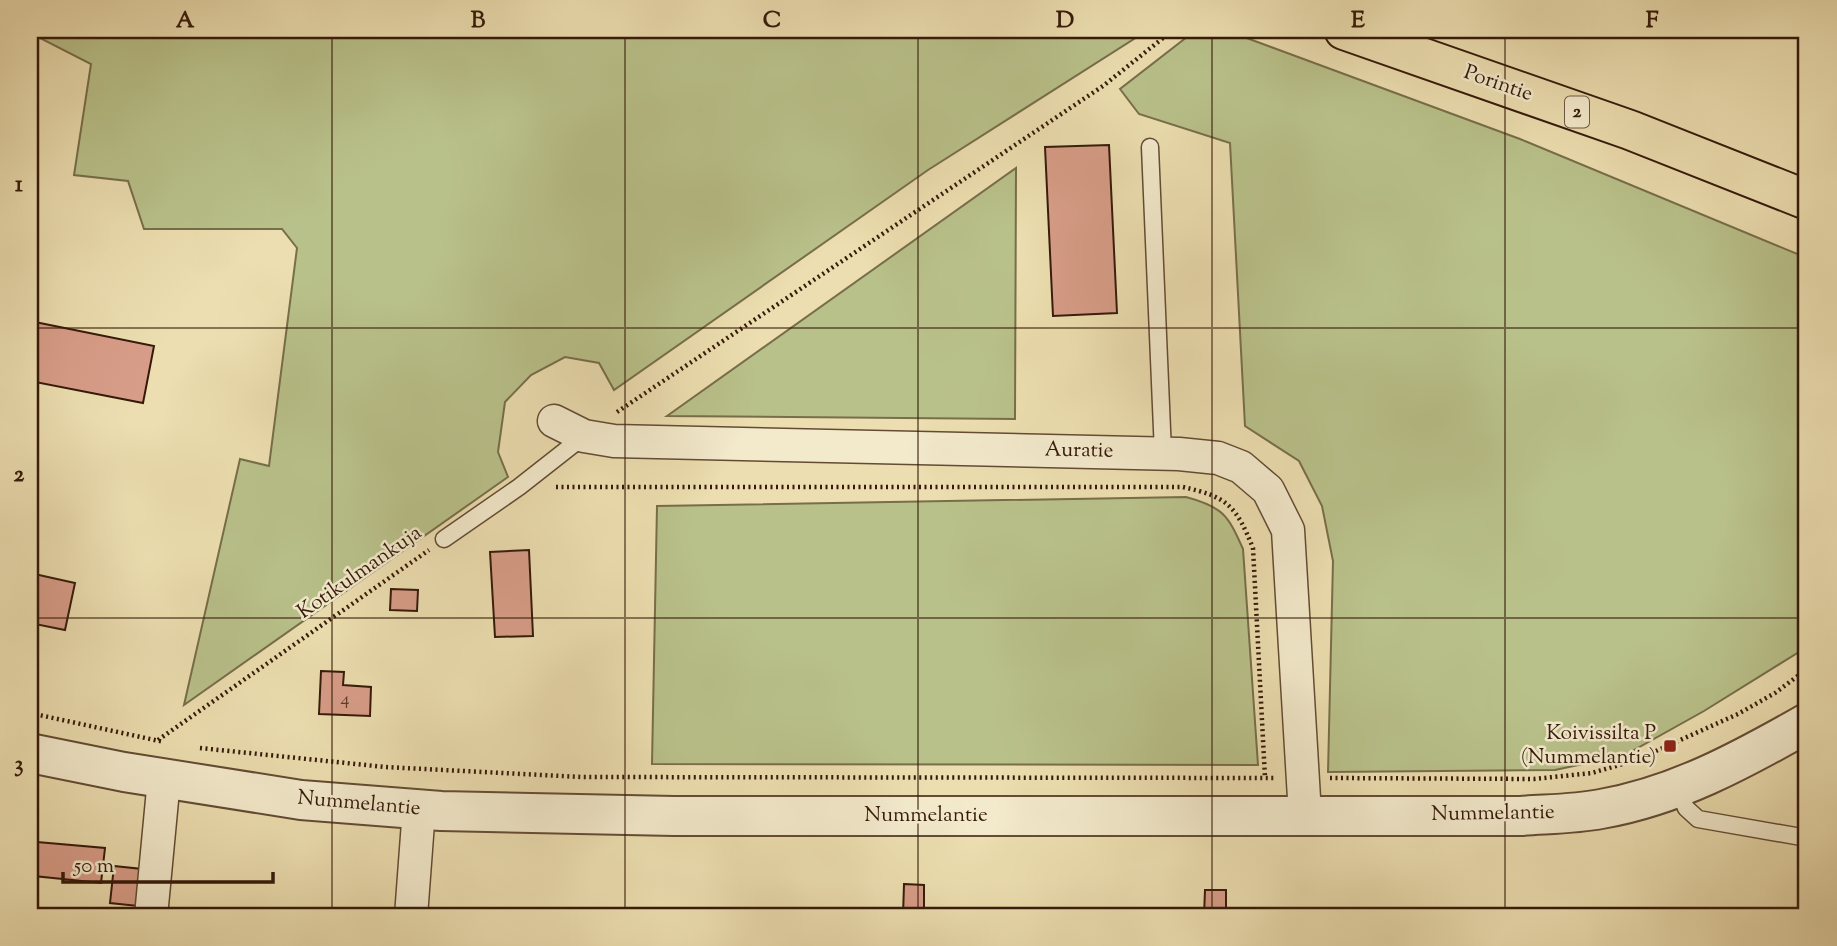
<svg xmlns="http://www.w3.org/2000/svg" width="1837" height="946" viewBox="0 0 1837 946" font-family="'Sorts Mill Goudy',serif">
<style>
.green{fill:#b9c18a;stroke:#776e4a;stroke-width:2}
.building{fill:#d89d88;stroke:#351a0a;stroke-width:2}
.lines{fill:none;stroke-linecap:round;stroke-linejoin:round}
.service-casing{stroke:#634b34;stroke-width:19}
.minor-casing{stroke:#634b34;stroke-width:35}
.tertiary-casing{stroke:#634b34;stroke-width:42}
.trunk-casing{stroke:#351a0a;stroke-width:42}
.path{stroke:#351a0a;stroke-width:4.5;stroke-dasharray:2 3.5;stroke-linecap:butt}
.service{stroke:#f3eacc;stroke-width:16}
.minor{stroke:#f3eacc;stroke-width:32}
.tertiary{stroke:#f3eacc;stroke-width:38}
.trunk{stroke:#ecdeb0;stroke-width:38}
.grid{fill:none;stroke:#351a0a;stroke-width:2;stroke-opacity:0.55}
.poi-dot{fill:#8f2418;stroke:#f3eacc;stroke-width:2.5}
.labels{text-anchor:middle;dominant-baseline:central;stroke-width:5;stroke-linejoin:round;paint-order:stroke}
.number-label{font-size:18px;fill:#5e3b2a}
.shield{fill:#f3eacc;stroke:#6e5844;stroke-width:2}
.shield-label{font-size:19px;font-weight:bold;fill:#351a0a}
.street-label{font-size:21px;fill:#351a0a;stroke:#f3eacc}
.poi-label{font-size:21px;fill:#351a0a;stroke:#f3eacc;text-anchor:end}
.neatline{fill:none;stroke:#351a0a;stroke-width:2.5}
.grid-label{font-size:23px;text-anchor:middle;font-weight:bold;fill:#351a0a}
</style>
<rect width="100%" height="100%" fill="#ecdeb0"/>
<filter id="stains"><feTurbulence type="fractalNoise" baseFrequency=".00286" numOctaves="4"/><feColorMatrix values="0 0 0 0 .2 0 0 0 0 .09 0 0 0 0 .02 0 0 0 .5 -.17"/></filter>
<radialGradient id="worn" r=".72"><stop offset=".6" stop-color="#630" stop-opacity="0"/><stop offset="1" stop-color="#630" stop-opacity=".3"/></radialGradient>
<!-- green -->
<g class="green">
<polygon points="30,30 1148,30 928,170 614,390 599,363 565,357 531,375 505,402 498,452 508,477 184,705 240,459 269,466 297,248 282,229 144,229 128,181 74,175 91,64 30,33"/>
<polygon points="1196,30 1225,30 1520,139 1807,258 1807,647 1704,711 1625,755 1555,770 1328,772 1333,561 1322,506 1299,461 1245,426 1230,143 1139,114 1120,89"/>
<polygon points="1016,168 1015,419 667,416"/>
<path d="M1186,497C1223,507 1228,515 1243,549L1258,765L652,764L657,506Z"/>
</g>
<!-- building -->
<g class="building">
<polygon points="1109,145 1117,313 1053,316 1045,147"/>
<polygon points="30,321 154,346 143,403 30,381"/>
<polygon points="529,550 533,636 495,637 490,552"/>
<polygon points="30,573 75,583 65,630 30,623"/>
<polygon points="391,589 418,590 417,611 390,610"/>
<polygon points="321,671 344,672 343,685 371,687 370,716 319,714"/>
<polygon points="37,842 105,848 101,883 34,876"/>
<polygon points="114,866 142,869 138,906 110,903"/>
<polygon points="904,884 924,885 924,916 903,916"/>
<polygon points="1205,890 1226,890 1226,916 1204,916"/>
</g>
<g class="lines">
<!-- service casing -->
<g class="service-casing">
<g id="service">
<polyline points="1150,147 1163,453"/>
<polyline points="444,539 519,487 584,436"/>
<polyline points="1678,789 1686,808 1698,819 1807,838"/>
</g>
</g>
<!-- minor casing -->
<g class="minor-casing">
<g id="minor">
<polyline points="554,421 584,436 614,441 1179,454 1218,458 1241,467 1268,490 1288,530 1305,815"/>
<polyline points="151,916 164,779"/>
<polyline points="411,916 419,809"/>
</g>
</g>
<!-- tertiary casing -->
<g class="tertiary-casing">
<path id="tertiary" d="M30,753L124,772L301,800L441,811L674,816H1521C1547,814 1575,814 1601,809C1676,796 1742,760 1807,723"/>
</g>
<!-- trunk casing -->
<g class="trunk-casing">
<polyline id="trunk" points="1344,30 1630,130 1807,200"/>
</g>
<!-- path -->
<g class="path">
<polyline points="617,412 1103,86 1173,30"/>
<path d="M556,487H1183C1228,497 1236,506 1253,548L1265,778"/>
<polyline points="30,713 164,742"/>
<polyline points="158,740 429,550"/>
<polyline points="200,748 385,767 581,777 1275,778"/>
<polyline points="1330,778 1534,779 1592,773 1636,760 1738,714 1775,693 1807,669"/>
</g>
<!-- service -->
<use href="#service" class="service"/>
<!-- minor -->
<use href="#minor" class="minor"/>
<!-- tertiary -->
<use href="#tertiary" class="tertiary"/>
<!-- trunk -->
<use href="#trunk" class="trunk"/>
</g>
<!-- grid -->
<path class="grid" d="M332,30V916M625,30V916M918,30V916M1212,30V916M1505,30V916M30,328H1807M30,618H1807"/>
<!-- markers -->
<rect class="poi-dot" x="1663" y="739" width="14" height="14" rx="3.5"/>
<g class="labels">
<!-- number labels -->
<g class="number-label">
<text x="345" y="700">4</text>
</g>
<!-- shield labels -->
<rect class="shield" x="1565" y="96.5" width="24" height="31" rx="5"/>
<g class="shield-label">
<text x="1577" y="112">2</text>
</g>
<!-- street labels -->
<g class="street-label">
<text transform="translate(1498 84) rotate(19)">Porintie</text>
<text transform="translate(1079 451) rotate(1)">Auratie</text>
<text transform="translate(360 573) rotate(-35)">Kotikulmankuja</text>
<text transform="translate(359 804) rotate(5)">Nummelantie</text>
<text transform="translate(1493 814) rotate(-1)">Nummelantie</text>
<text x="926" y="816">Nummelantie</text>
</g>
<!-- poi labels -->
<g class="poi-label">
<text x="1656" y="734">Koivissilta P<tspan x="1656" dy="24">(Nummelantie)</tspan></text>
</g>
</g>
<!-- margin -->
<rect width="1837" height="946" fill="none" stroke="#ecdeb0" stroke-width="77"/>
<!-- scale -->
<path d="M63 872v10h210v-10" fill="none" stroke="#351a0a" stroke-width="3.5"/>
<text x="74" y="872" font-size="21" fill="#351a0a" stroke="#f3eacc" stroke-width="5" paint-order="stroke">50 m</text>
<rect x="38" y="38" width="1760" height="870" class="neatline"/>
<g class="grid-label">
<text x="185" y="27">A</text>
<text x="478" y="27">B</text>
<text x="772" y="27">C</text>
<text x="1065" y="27">D</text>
<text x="1358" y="27">E</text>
<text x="1652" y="27">F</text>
<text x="19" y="191">1</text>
<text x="19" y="481">2</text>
<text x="19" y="771">3</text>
</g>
<rect width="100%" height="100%" filter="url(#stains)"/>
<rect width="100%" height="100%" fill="url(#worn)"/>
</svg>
